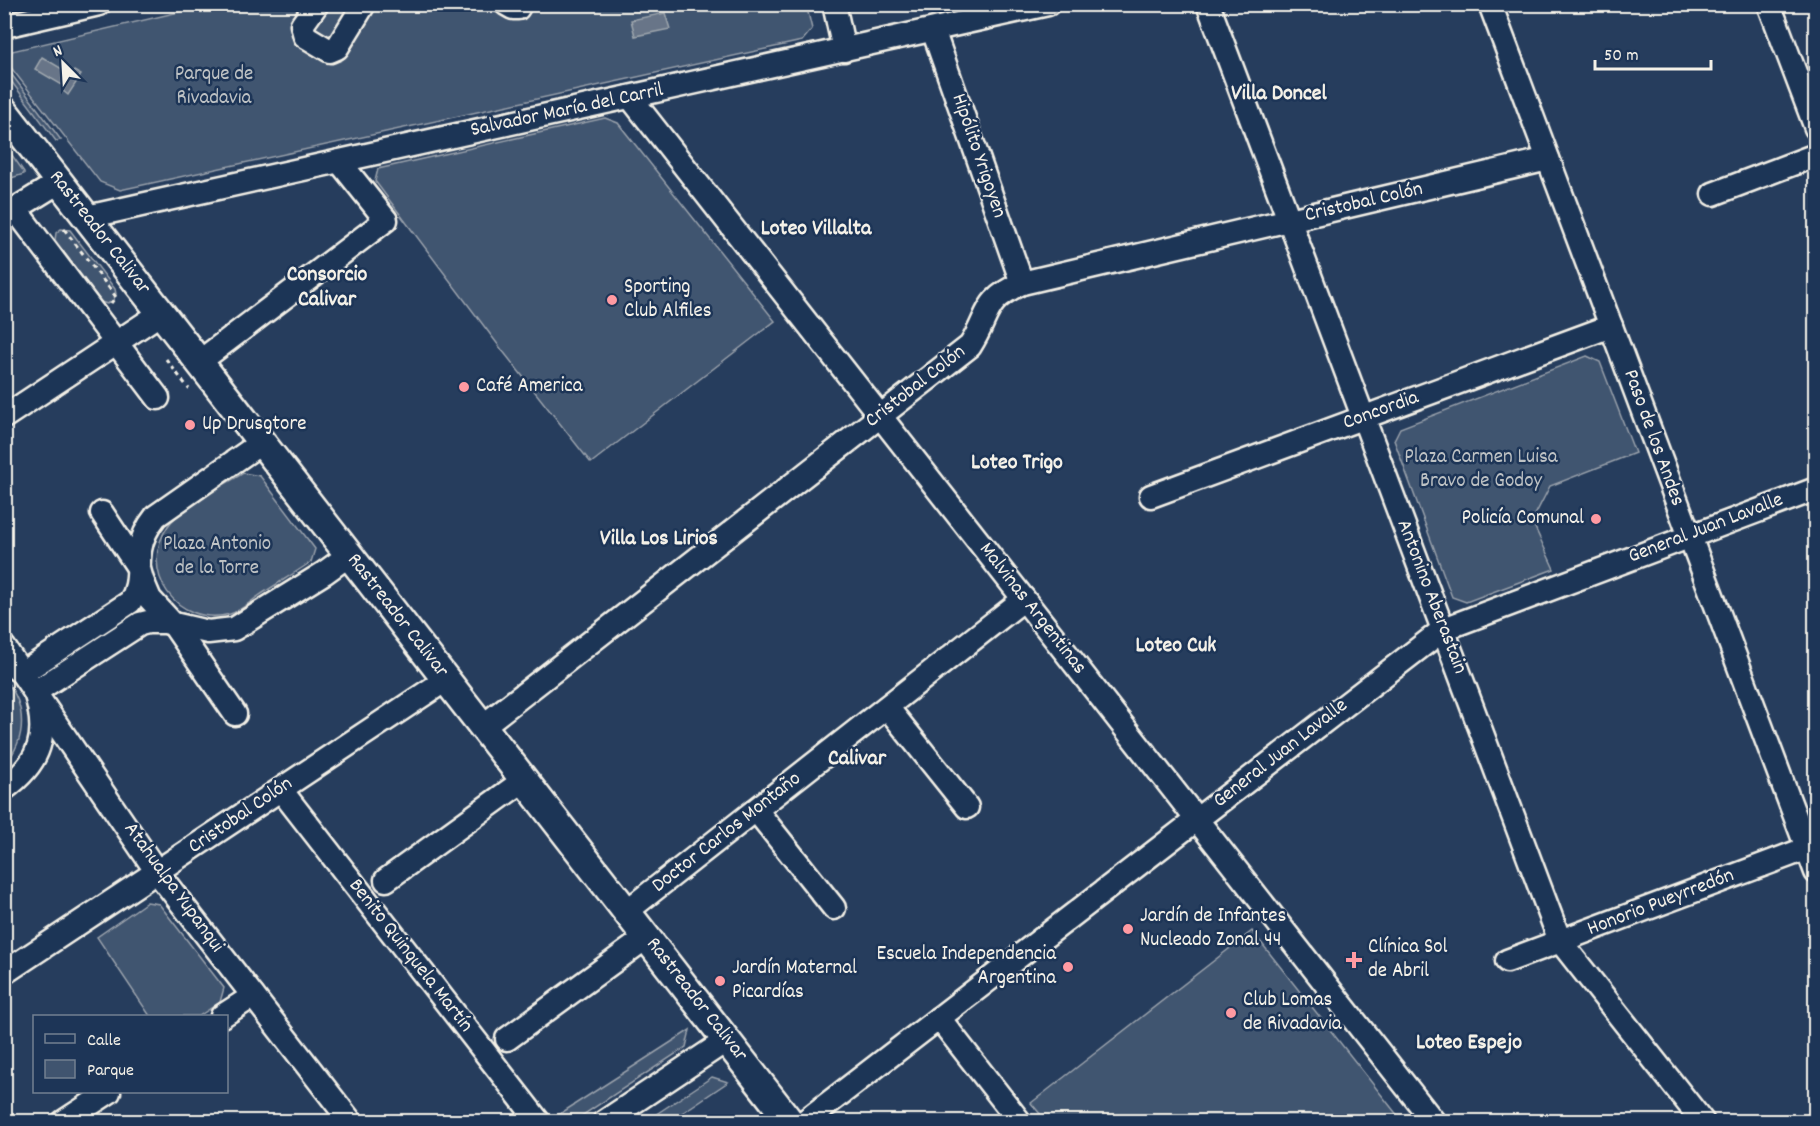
<svg xmlns="http://www.w3.org/2000/svg" width="1820" height="1126" viewBox="0 0 1820 1126" font-family="Dekko,sans-serif">
<style>
.green{fill:#40546f;stroke:#9aa2ac;stroke-width:1.5}
.water{fill:#677588;stroke:#9fa7ae;stroke-width:1.5}
.lines{fill:none;stroke-linecap:round;stroke-linejoin:round}
.minor-casing{stroke:#f4f1e8;stroke-width:27}
.major-casing{stroke:#f4f1e8;stroke-width:32}
.path{stroke:#f4f1e8;stroke-width:3;stroke-dasharray:4.5 4.5;stroke-linecap:butt}
.minor{stroke:#1d3557;stroke-width:22}
.major{stroke:#1d3557;stroke-width:27}
.poi-dot{fill:#ff9aa2;stroke:#1d3557;stroke-width:2}
.labels{text-anchor:middle;dominant-baseline:central;stroke-width:5;stroke-linejoin:round;paint-order:stroke}
.park-label{font-size:21px;fill:#bec2c4;stroke:#1d3557}
.street-label{font-size:21px;fill:#f4f1e8;stroke:#1d3557}
.poi-label{font-size:21px;fill:#f4f1e8;stroke:#1d3557;text-anchor:start}
.neighbourhood-label{font-size:22px;font-weight:bold;fill:#f4f1e8;stroke:#1d3557}
</style>
<rect width="100%" height="100%" fill="#263d5d"/>
<filter id="ink" filterUnits="userSpaceOnUse"><feTurbulence type="fractalNoise" baseFrequency=".0167" numOctaves="2"/><feDisplacementMap in="SourceGraphic" scale="12" xChannelSelector="R" yChannelSelector="G"/><feConvolveMatrix kernelMatrix="1 2 1 2 8 2 1 2 1" color-interpolation-filters="sRGB"/></filter>
<g filter="url(#ink)">
<!-- green -->
<g class="green">
<polygon points="213,4 806,4 812,29 802,41 120,190 100,182 9,65 12,51"/>
<polygon points="9,71 61,140 56,141 5,73"/>
<polygon points="605,118 618,123 775,321 591,463 502,350 375,181 378,169"/>
<polygon points="4,144 24,172 24,174 5,180"/>
<polygon points="61,229 70,230 115,289 116,294 113,301 107,304 101,302 55,240 56,233"/>
<polygon points="1587,356 1600,362 1635,453 1550,486 1532,521 1554,569 1466,602 1452,597 1394,440 1400,428"/>
<path d="M243,473L260,476L315,549L311,562C293,574 275,585 257,597C249,603 240,611 230,614C177,628 137,571 168,526C180,508 223,486 243,473Z"/>
<path d="M5,680C27,705 27,739 5,764Z"/>
<polygon points="147,902 159,904 224,988 220,1002 199,1016 150,1016 97,937"/>
<polygon points="1252,931 1402,1121 1046,1121 1031,1103"/>
<polygon points="690,1030 686,1047 574,1121 555,1117"/>
<polygon points="712,1077 728,1082 670,1121 646,1121"/>
</g>
<!-- water -->
<g class="water">
<polygon points="665,13 670,29 635,36 631,20"/>
<polygon points="42,57 72,75 74,71 81,75 68,95 62,90 64,86 35,69"/>
</g>
<g class="lines">
<!-- minor casing -->
<g class="minor-casing">
<g id="minor">
<polyline points="317,4 302,25 305,36 330,51 337,48 364,4"/>
<polyline points="506,4 513,8 518,8 520,4"/>
<polyline points="834,4 844,50"/>
<polyline points="1208,4 1560,941 1703,1122"/>
<polyline points="1490,4 1816,872"/>
<polyline points="1769,4 1816,128"/>
<polyline points="4,26 99,4"/>
<polyline points="933,30 1022,283"/>
<polyline points="630,97 1434,1122"/>
<polyline points="1713,194 1816,155"/>
<polyline points="15,209 158,398"/>
<polyline points="4,216 59,182"/>
<polyline points="87,217 1048,4"/>
<polyline points="199,362 386,220 339,161"/>
<polyline points="4,417 161,313"/>
<polyline points="1151,496 1611,326"/>
<polyline points="102,513 139,569 142,580 150,599 173,624 235,714"/>
<polyline points="4,647 157,872 351,1122"/>
<path d="M11,665L22,673L130,602C141,586 137,569 140,550C142,537 148,526 156,516L262,442"/>
<polyline points="887,707 967,807"/>
<path d="M483,726L970,346C991,314 981,302 1022,283L1548,159"/>
<path d="M4,789C41,762 49,735 35,692L140,624L148,622H165L208,632L234,629L324,573L349,555"/>
<polyline points="281,790 539,1122"/>
<polyline points="756,810 834,908"/>
<polyline points="386,880 524,780"/>
<polyline points="627,911 1024,599"/>
<polyline points="1507,961 1816,845"/>
<polyline points="4,973 447,679"/>
<polyline points="222,1016 253,996"/>
<polyline points="939,1018 1020,1122"/>
<polyline points="507,1039 647,937"/>
<polyline points="63,1122 109,1092"/>
<polyline points="604,1122 727,1040"/>
<polyline points="804,1122 1444,629 1816,489"/>
</g>
</g>
<!-- major casing -->
<g class="major-casing">
<polyline id="major" points="4,111 790,1122"/>
</g>
<!-- path -->
<g class="path">
<polyline points="64,229 116,297 111,303"/>
<polyline points="166,359 189,389"/>
</g>
<!-- minor -->
<use href="#minor" class="minor"/>
<!-- major -->
<use href="#major" class="major"/>
</g>
</g>
<!-- markers -->
<g class="poi-dot">
<circle cx="612" cy="300" r="6"/>
<circle cx="464" cy="387" r="6"/>
<circle cx="190" cy="425" r="6"/>
<circle cx="1596" cy="519" r="6"/>
<circle cx="1128" cy="929" r="6"/>
<path d="M1351 951h6v6h6v6h-6v6h-6v-6h-6v-6h6z"/>
<circle cx="1068" cy="967" r="6"/>
<circle cx="720" cy="981" r="6"/>
<circle cx="1231" cy="1013" r="6"/>
</g>
<g class="labels">
<!-- park labels -->
<g class="park-label">
<text x="214" y="75">Parque de<tspan x="214" dy="24">Rivadavia</tspan></text>
<text x="1481" y="458">Plaza Carmen Luisa<tspan x="1481" dy="24">Bravo de Godoy</tspan></text>
<text x="217" y="545">Plaza Antonio<tspan x="217" dy="24">de la Torre</tspan></text>
</g>
<!-- street labels -->
<g class="street-label">
<text transform="translate(567 111) rotate(-12)">Salvador María del Carril</text>
<text transform="translate(978 156) rotate(71)">Hipólito Yrigoyen</text>
<text transform="translate(1364 203) rotate(-13)">Cristobal Colón</text>
<text transform="translate(99 233) rotate(52)">Rastreador Calivar</text>
<text transform="translate(916 387) rotate(-38)">Cristobal Colón</text>
<text transform="translate(1381 411) rotate(-20)">Concordia</text>
<text transform="translate(1653 438) rotate(70)">Paso de los Andes</text>
<text transform="translate(1706 529) rotate(-21)">General Juan Lavalle</text>
<text transform="translate(1431 597) rotate(69)">Antonino Aberastain</text>
<text transform="translate(1032 609) rotate(52)">Malvinas Argentinas</text>
<text transform="translate(397 616) rotate(52)">Rastreador Calivar</text>
<text transform="translate(1281 754) rotate(-38)">General Juan Lavalle</text>
<text transform="translate(241 816) rotate(-34)">Cristobal Colón</text>
<text transform="translate(727 833) rotate(-38)">Doctor Carlos Montaño</text>
<text transform="translate(173 888) rotate(54)">Atahualpa Yupanqui</text>
<text transform="translate(1661 903) rotate(-21)">Honorio Pueyrredón</text>
<text transform="translate(410 956) rotate(52)">Benito Quinquela Martín</text>
<text transform="translate(696 1000) rotate(52)">Rastreador Calivar</text>
</g>
<!-- poi labels -->
<g class="poi-label">
<text x="624" y="288">Sporting<tspan x="624" dy="24">Club Alfiles</tspan></text>
<text x="476" y="387">Café America</text>
<text x="202" y="425">Up Drusgtore</text>
<text x="1584" y="519" text-anchor="end">Policía Comunal</text>
<text x="1140" y="917">Jardín de Infantes<tspan x="1140" dy="24">Nucleado Zonal 44</tspan></text>
<text x="1368" y="948">Clínica Sol<tspan x="1368" dy="24">de Abril</tspan></text>
<text x="1056" y="955" text-anchor="end">Escuela Independencia<tspan x="1056" dy="24">Argentina</tspan></text>
<text x="732" y="969">Jardín Maternal<tspan x="732" dy="24">Picardías</tspan></text>
<text x="1243" y="1001">Club Lomas<tspan x="1243" dy="24">de Rivadavia</tspan></text>
</g>
<!-- neighbourhood labels -->
<g class="neighbourhood-label">
<text x="1279" y="94">Villa Doncel</text>
<text x="816" y="229">Loteo Villalta</text>
<text x="327" y="275">Consorcio<tspan x="327" dy="25">Calivar</tspan></text>
<text x="1017" y="463">Loteo Trigo</text>
<text x="659" y="539">Villa Los Lirios</text>
<text x="1176" y="646">Loteo Cuk</text>
<text x="857" y="759">Calivar</text>
<text x="1469" y="1043">Loteo Espejo</text>
</g>
</g>
<!-- margin -->
<rect width="1820" height="1126" fill="none" stroke="#1d3557" stroke-width="24"/>
<rect x="12" y="12" width="1796" height="1102" fill="none" stroke="#f4f1e8" stroke-width="2" filter="url(#ink)"/>
<!-- legend -->
<rect x="33" y="1015" width="195" height="78" fill="#1d3557" stroke="#738091" stroke-width="1.5"/>
<rect x="45" y="1034" width="30" height="9" fill="#1d3557" stroke="#738091" stroke-width="1.5"/>
<text x="87" y="1045" font-size="18" fill="#f4f1e8">Calle</text>
<rect x="45" y="1060" width="30" height="18" fill="#40546f" stroke="#738091" stroke-width="1.5"/>
<text x="87" y="1075" font-size="18" fill="#f4f1e8">Parque</text>
<!-- north arrow -->
<g transform="translate(63 63) rotate(336)" stroke="#1d3557" stroke-width="4.5" paint-order="stroke">
<path d="M0-4.5L10 22L0 15L-10 22Z" fill="#f4f1e8"/>
<text y="-9" font-size="16" font-weight="bold" text-anchor="middle" fill="#f4f1e8">N</text>
</g>
<!-- scale -->
<path d="M1595 60v9h116v-9" fill="none" stroke="#f4f1e8" stroke-width="3"/>
<text x="1604" y="60" font-size="18" fill="#f4f1e8" stroke="#1d3557" stroke-width="4.5" paint-order="stroke">50 m</text>
</svg>
